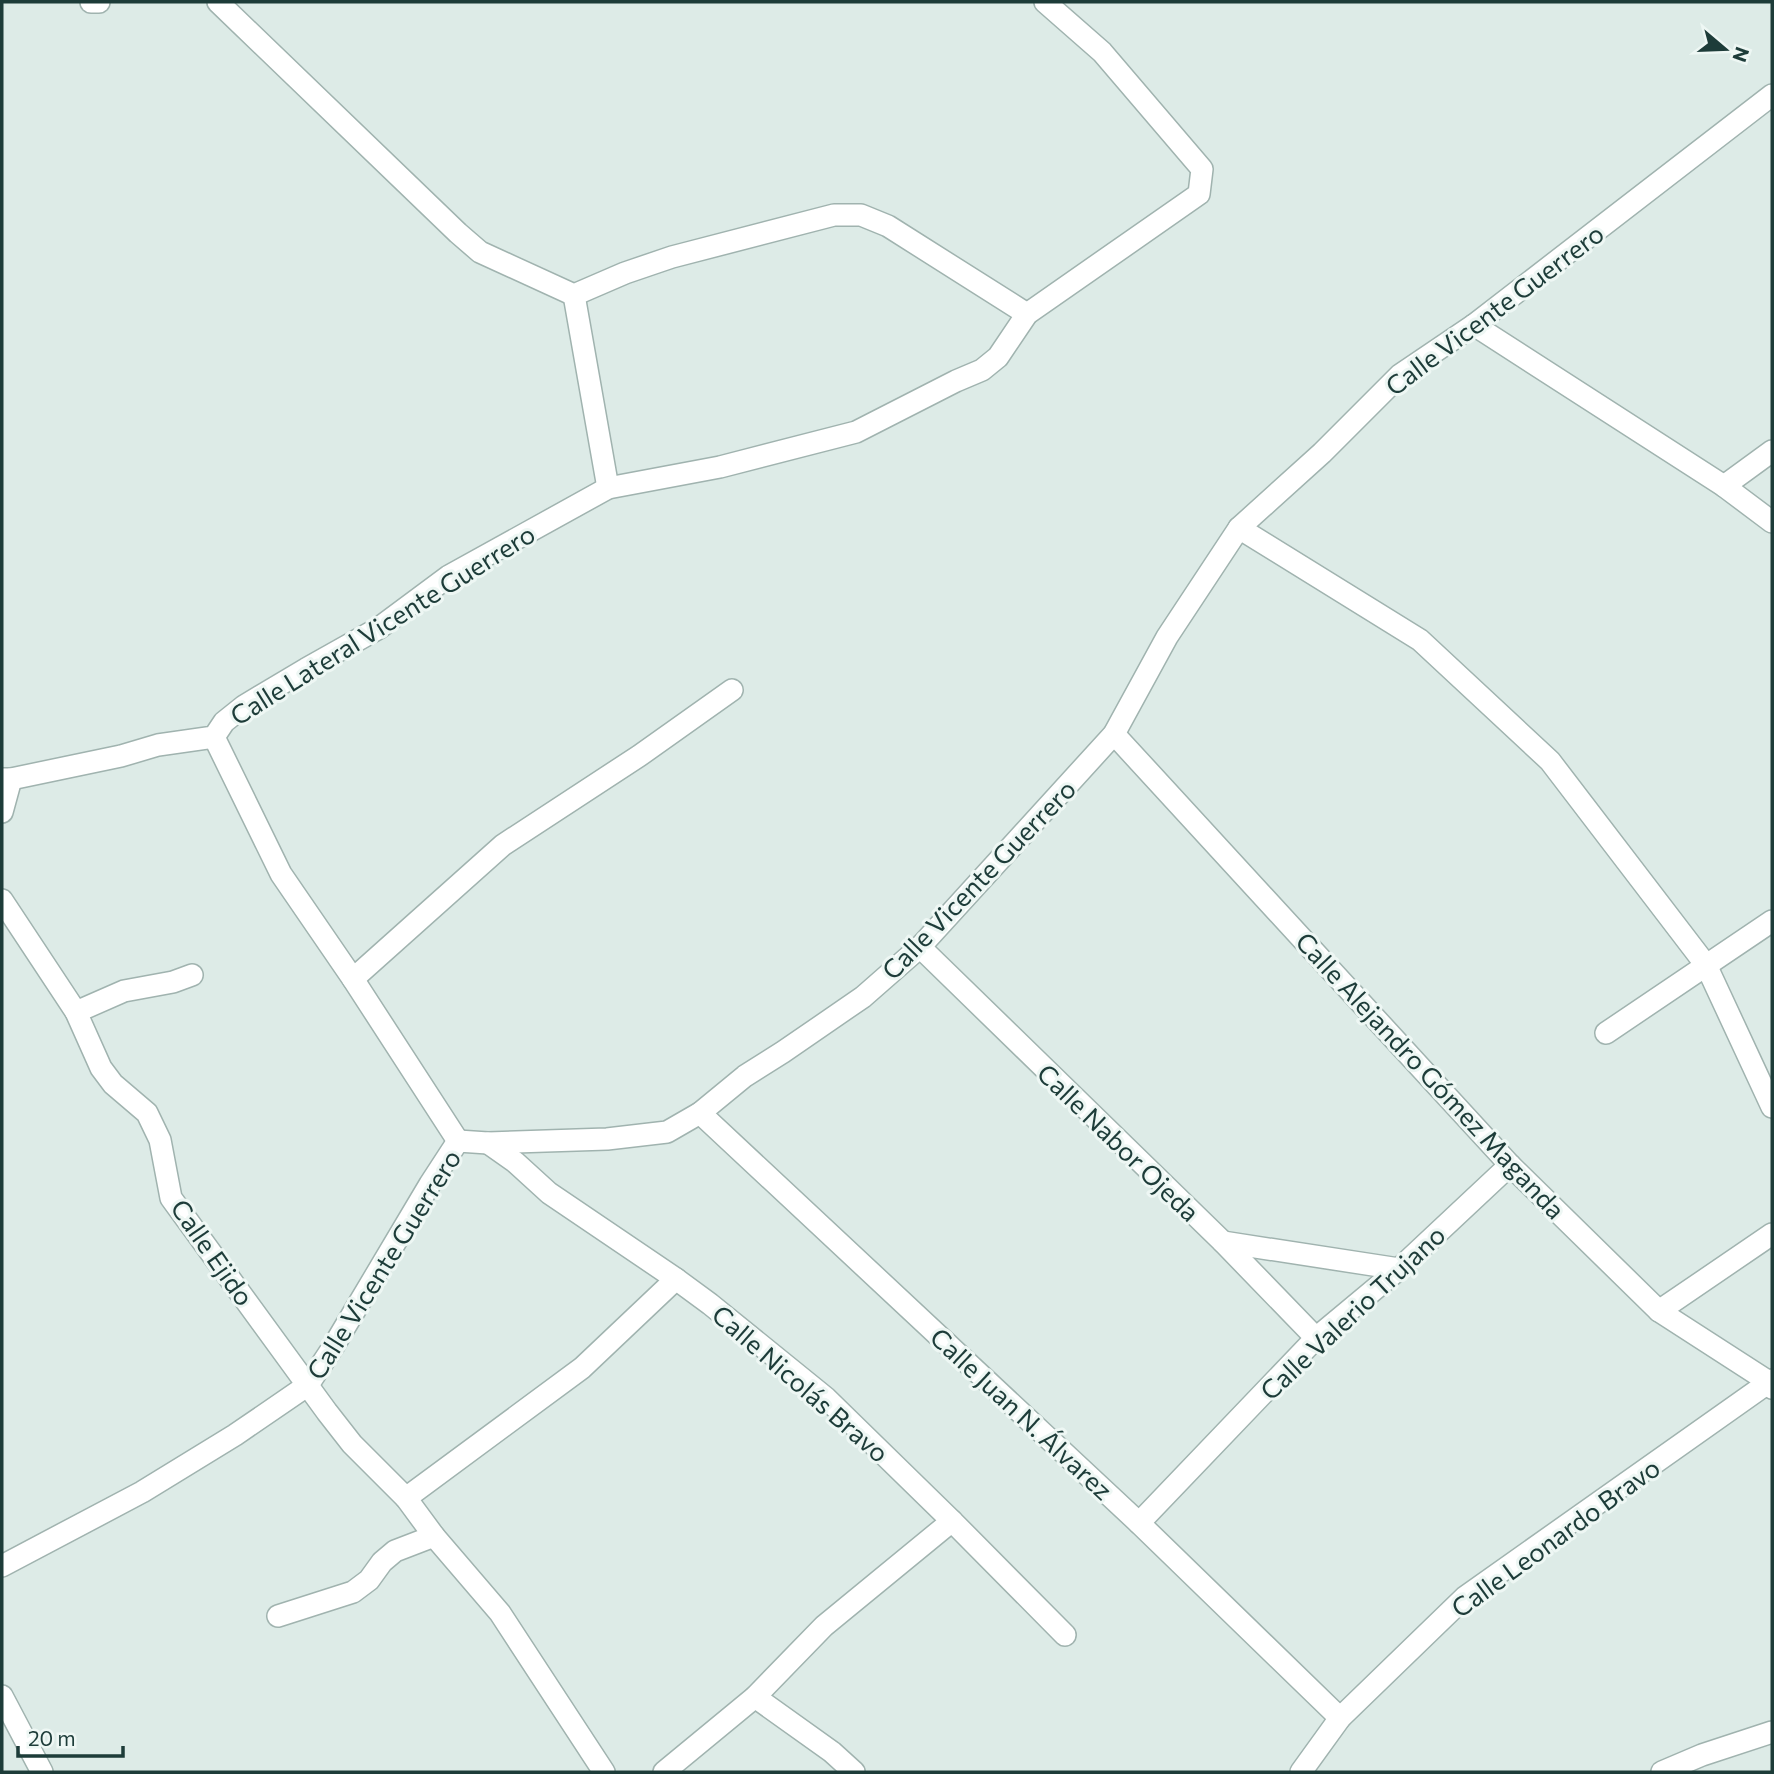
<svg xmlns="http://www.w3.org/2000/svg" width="1774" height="1774" viewBox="0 0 1774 1774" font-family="Commissioner,sans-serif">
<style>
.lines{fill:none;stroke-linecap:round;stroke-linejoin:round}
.minor-casing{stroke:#a0b3af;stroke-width:24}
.minor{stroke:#fff;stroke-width:21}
.labels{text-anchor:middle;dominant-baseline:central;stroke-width:6;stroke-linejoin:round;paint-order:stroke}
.street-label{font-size:26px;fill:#1d3c39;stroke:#eef7f4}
</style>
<rect width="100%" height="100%" fill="#ddebe7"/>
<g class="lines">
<!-- minor casing -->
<g class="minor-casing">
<g id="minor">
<polyline points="91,2 99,2"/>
<polyline points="218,2 458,233 480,252 574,295 625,273 672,257 834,215 861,215 888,226 1027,314"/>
<polyline points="574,295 608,488"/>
<polyline points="1474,325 1724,486 1772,522"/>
<polyline points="1724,486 1772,451"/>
<polyline points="1239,528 1420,640 1550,761 1706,965 1772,1107"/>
<polyline points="1114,734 1510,1165 1659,1311 1769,1382 1772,1388"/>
<polyline points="214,737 281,874 353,979 458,1141"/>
<polyline points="2,779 11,779 121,756 158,745 214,737 224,722 244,706 306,669 379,628 449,576 608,488 720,467 856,432 956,381 982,370 998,357 1027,314 1199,194 1202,169 1102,52 1045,2"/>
<polyline points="2,812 11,779"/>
<polyline points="2,900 76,1012 101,1068 113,1084 147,1113 160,1140 171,1198 327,1412 352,1444 406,1498 434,1536 500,1613 604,1772"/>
<polyline points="920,947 1223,1242 1316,1338"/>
<polyline points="353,979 503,845 639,756 732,690"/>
<polyline points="76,1012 124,991 173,982 192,975"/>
<polyline points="1606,1033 1772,921"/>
<polyline points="700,1113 1139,1523 1340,1718"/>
<polyline points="488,1143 515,1162 549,1193 676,1279 710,1304 826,1398 952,1521 1065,1635"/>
<polyline points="1223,1242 1399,1269"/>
<polyline points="1659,1311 1772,1234"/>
<polyline points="406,1498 582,1368 676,1279"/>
<polyline points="1139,1523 1316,1338 1399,1269 1510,1165"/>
<polyline points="2,1566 142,1492 235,1435 308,1385 333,1347 430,1184 458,1141 488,1143 607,1139 667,1132 700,1113 745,1076 783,1052 863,997 920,947 1114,734 1167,637 1239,528 1322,453 1400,375 1474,325 1772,95"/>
<polyline points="278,1616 353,1592 369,1580 382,1562 395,1551 434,1536"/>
<polyline points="2,1696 42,1772"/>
<polyline points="755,1697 832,1752 854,1772"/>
<polyline points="664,1772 755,1697 824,1626 952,1521"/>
<polyline points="1301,1772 1340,1718 1465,1597 1772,1380"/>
<polyline points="1662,1772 1702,1755 1772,1732"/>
</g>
</g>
<!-- minor -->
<use href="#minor" class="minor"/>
</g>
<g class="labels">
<!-- street labels -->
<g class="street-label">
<text transform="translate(1494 309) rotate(-37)">Calle Vicente Guerrero</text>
<text transform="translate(382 624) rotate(-32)">Calle Lateral Vicente Guerrero</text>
<text transform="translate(978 879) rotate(-46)">Calle Vicente Guerrero</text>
<text transform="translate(1431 1075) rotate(47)">Calle Alejandro Gómez Maganda</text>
<text transform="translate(1119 1142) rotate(44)">Calle Nabor Ojeda</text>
<text transform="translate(213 1252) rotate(55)">Calle Ejido</text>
<text transform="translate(383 1264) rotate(-58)">Calle Vicente Guerrero</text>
<text transform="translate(1352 1312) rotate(-43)">Calle Valerio Trujano</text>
<text transform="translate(801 1383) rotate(41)">Calle Nicolás Bravo</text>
<text transform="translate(1022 1413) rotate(43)">Calle Juan N. Álvarez</text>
<text transform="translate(1555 1537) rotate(-36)">Calle Leonardo Bravo</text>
</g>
</g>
<!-- border -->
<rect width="1774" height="1774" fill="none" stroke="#1d3c39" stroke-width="7"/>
<!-- north arrow -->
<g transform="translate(1725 49) rotate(109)" stroke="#eef7f4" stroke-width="5" paint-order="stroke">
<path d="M0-5L12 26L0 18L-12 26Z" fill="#1d3c39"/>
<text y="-10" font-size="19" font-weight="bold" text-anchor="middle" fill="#1d3c39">N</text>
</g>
<!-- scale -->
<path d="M18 1746v10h105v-10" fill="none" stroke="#1d3c39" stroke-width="3.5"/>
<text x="28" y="1746" font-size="21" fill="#1d3c39" stroke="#eef7f4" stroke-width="5" paint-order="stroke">20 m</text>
</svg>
